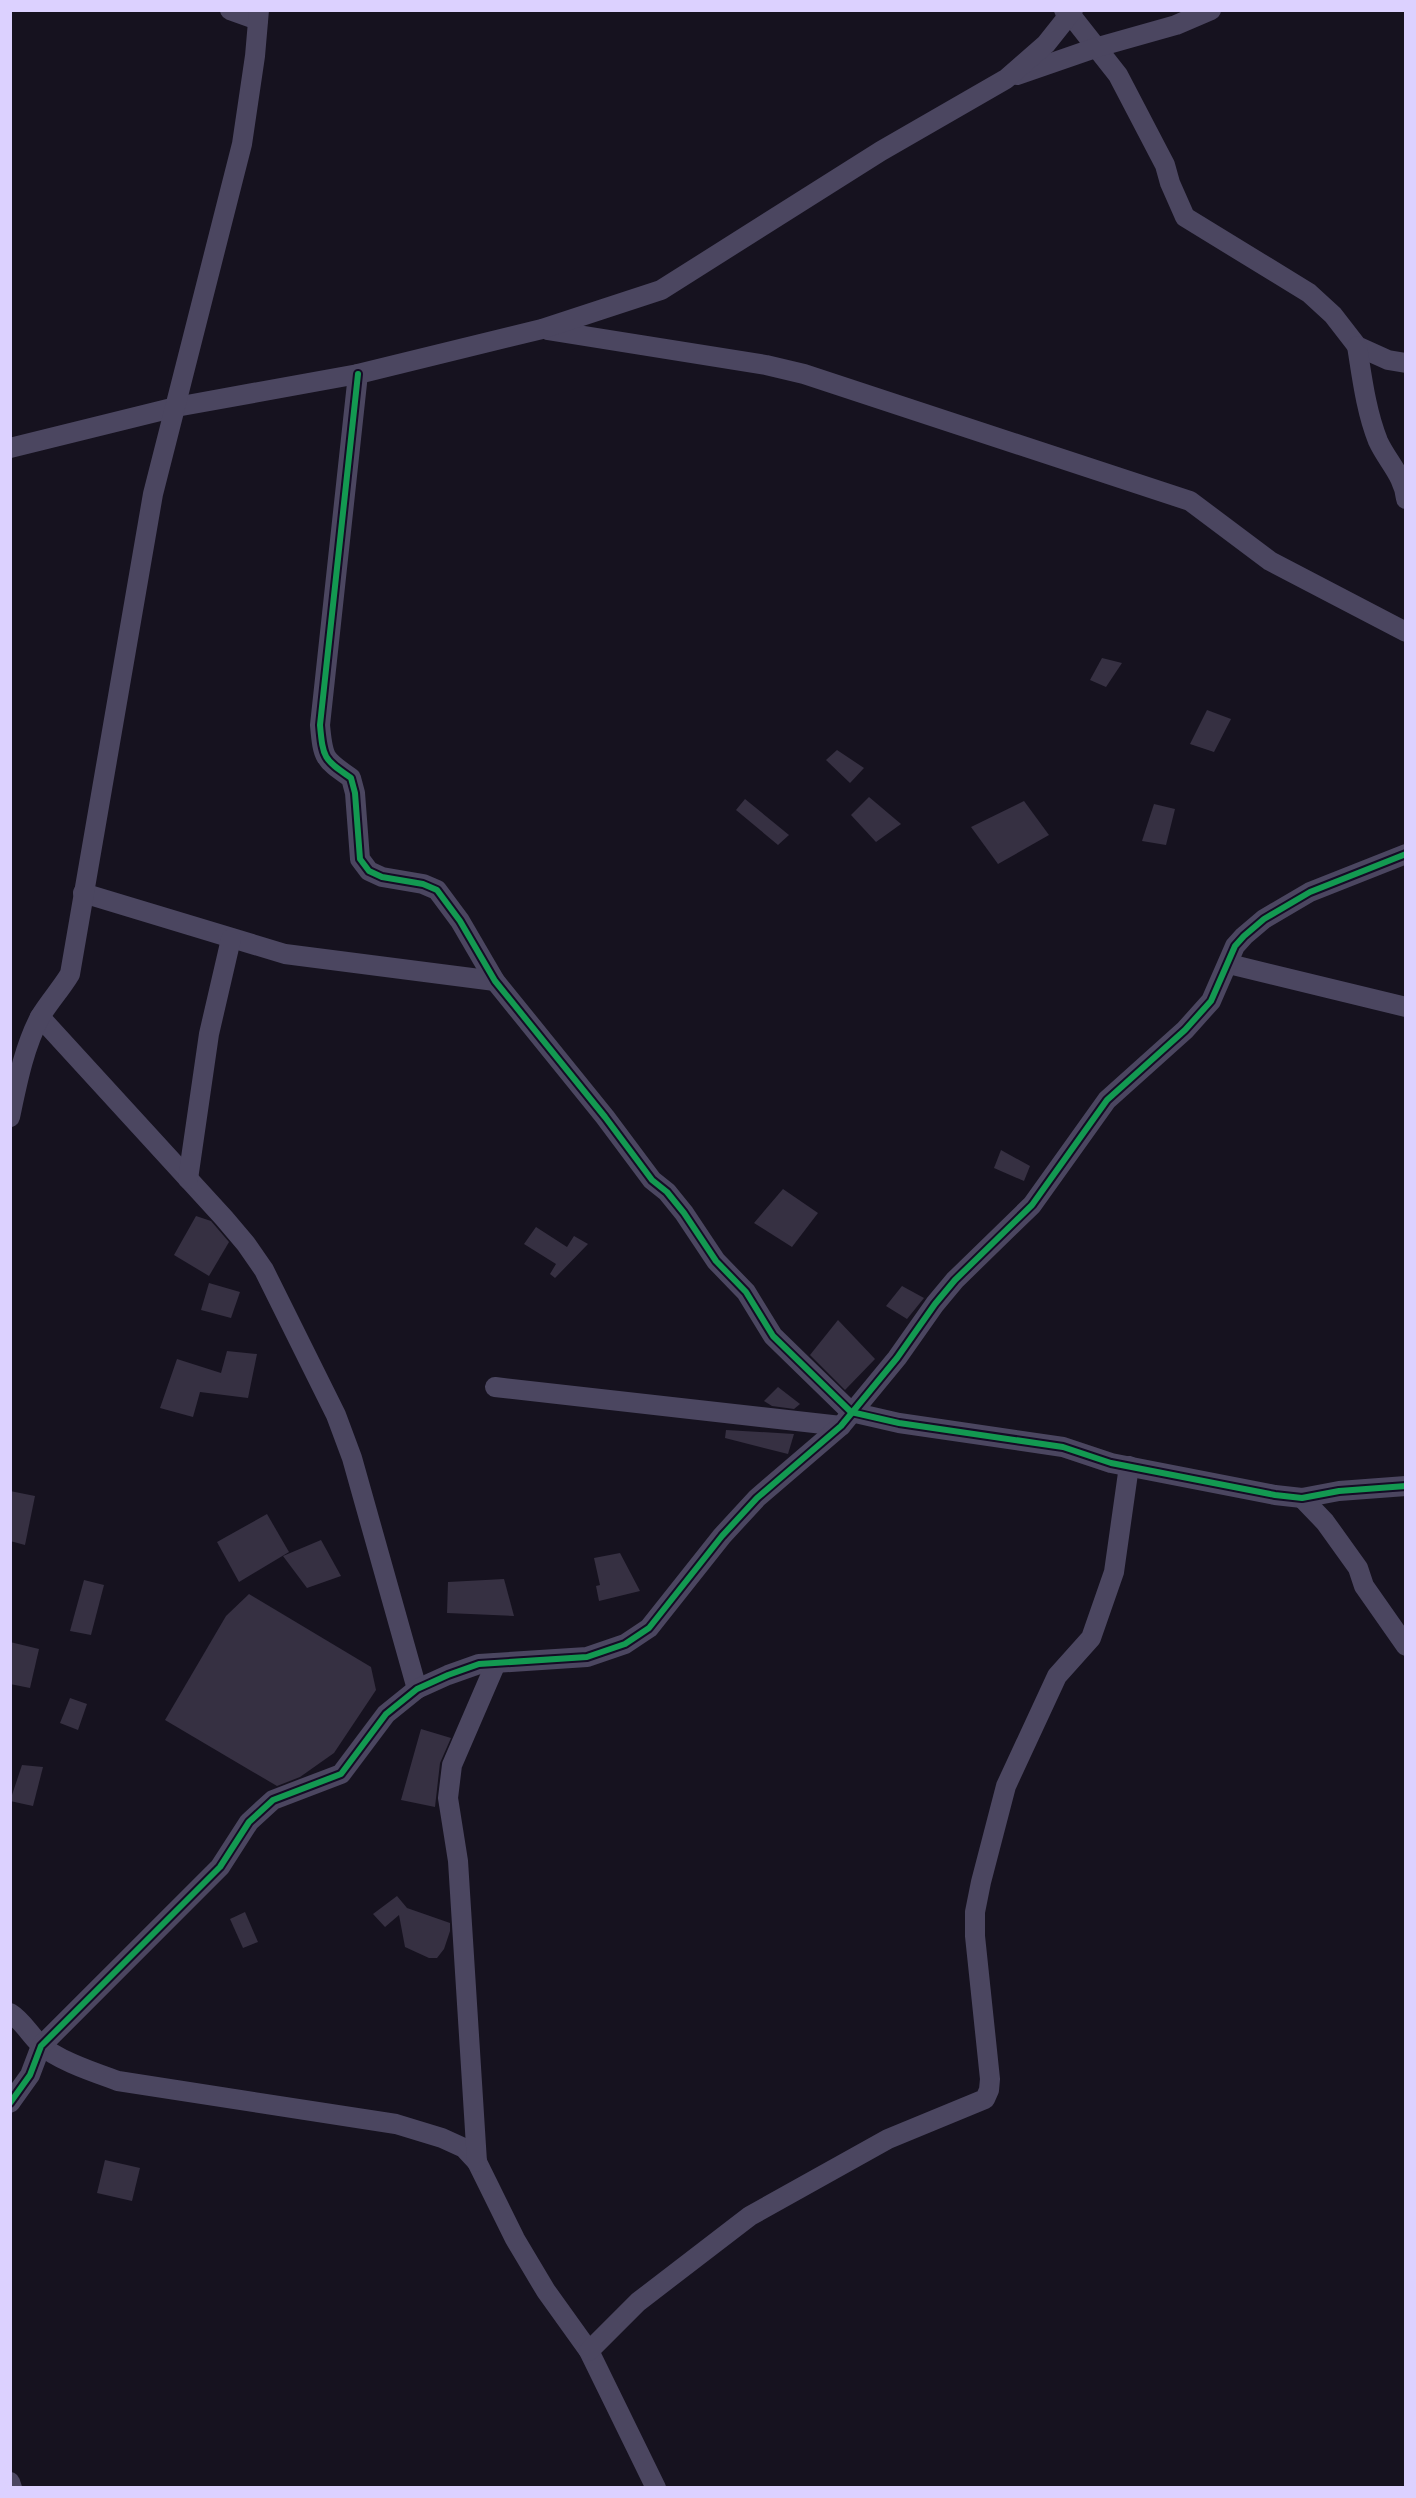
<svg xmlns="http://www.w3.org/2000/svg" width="1416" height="2498" viewBox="0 0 1416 2498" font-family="Poppins,sans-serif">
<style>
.building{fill:#363042}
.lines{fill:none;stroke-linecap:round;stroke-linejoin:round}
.street{stroke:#4b4660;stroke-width:20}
.cycleway-casing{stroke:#140c25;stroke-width:10}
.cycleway{stroke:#139951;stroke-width:6}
</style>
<rect width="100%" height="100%" fill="#16121f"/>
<!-- building -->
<g class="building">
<polygon points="1102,658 1122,663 1106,687 1090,680"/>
<polygon points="1207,710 1231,719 1214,752 1190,744"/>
<polygon points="837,750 864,768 850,783 826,760"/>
<polygon points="869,797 901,824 876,842 851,815"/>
<polygon points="745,799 789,835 778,845 736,810"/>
<polygon points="1024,801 1049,835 998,864 971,827"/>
<polygon points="1154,804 1175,809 1166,845 1142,841"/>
<polygon points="1001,1150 1030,1166 1024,1181 994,1168"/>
<polygon points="783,1189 818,1213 792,1247 754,1223"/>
<polygon points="196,1216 211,1221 229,1242 209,1276 174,1255"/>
<polygon points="536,1227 567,1247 574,1236 588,1244 555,1278 550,1274 556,1264 524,1244"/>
<polygon points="209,1283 240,1292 231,1318 201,1310"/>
<polygon points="902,1286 924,1298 907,1319 886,1306"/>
<polygon points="838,1320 875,1359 845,1390 810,1355"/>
<polygon points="227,1351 257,1354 248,1398 200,1392 193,1417 160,1408 177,1359 221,1373"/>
<polygon points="778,1387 800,1404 794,1409 772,1406 764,1401"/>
<polygon points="726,1430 794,1434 788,1454 725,1438"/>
<polygon points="10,1491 35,1496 25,1545 10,1541"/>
<polygon points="267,1514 289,1552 239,1582 217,1542"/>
<polygon points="321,1540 341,1576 307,1588 283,1556"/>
<polygon points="620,1553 640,1591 599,1601 596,1586 600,1585 594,1558"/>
<polygon points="504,1579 514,1616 447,1613 448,1582"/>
<polygon points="84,1580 104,1585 91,1635 70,1631"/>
<polygon points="249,1594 371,1667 376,1690 334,1753 300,1777 277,1786 165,1720 226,1616"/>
<polygon points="10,1642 39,1649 30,1688 10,1684"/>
<polygon points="70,1698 87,1704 78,1730 60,1723"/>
<polygon points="421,1729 451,1738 440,1763 435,1807 401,1800"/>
<polygon points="22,1765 43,1767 33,1806 10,1801"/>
<polygon points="397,1896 407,1908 450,1923 450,1931 444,1949 437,1958 429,1958 405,1947 399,1915 385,1927 373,1914"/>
<polygon points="245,1912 258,1942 243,1948 230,1919"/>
<polygon points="105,2160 140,2168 132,2201 97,2193"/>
</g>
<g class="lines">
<!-- street -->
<g class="street">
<polyline points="230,10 258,20"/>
<polyline points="1064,10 1070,14 1118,75 1165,165 1170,183 1185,217 1309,293 1333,315 1357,346 1388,360 1406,363"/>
<polyline points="1017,75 1098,47 1176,25 1211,10"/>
<polyline points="547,330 766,365 804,374 1190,501 1270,561 1406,632"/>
<path d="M1357,346C1362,377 1366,411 1378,441C1387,461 1404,476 1406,499"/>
<path d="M358,374L320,725C323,759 324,759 351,778L355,793L360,859L369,871L382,877L423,884L437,890L460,921L495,981L605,1117L652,1180L667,1192L684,1213L716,1261L746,1292L773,1336L851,1412L899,1423L1063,1447L1111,1463L1275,1495L1302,1498L1339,1491L1406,1486"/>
<polyline points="10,448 176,407 358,374 542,329 661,290 881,151 1006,79 1046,44 1073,10"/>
<polyline points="83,893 285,954 495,981"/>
<polyline points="1229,964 1406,1007"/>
<polyline points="40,1017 224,1218 246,1244 264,1270 336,1415 352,1458 417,1689"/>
<path d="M10,1117C17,1084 24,1047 40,1017C49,1002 61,989 70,974L153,494L242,144L255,56L259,10"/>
<polyline points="188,1179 209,1034 231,939"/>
<polyline points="495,1387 841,1426"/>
<polyline points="1302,1498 1325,1522 1358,1568 1364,1586 1406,1646"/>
<path d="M10,2013C23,2021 29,2034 40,2044C56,2060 96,2073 118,2081L396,2124L442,2138L464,2148L477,2162L515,2239L546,2291L589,2351L656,2488"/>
<polyline points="10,2103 30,2075 41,2046 220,1867 249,1822 273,1800 341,1774 386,1714 417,1689 448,1675 479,1664 587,1657 625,1644 649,1628 722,1536 757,1498 841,1426 897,1358 935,1304 955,1280 1032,1205 1107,1100 1185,1030 1211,1001 1235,946 1244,936 1264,919 1310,892 1406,854"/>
<polyline points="477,2162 458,1861 448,1798 452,1765 496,1663"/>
<polyline points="589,2351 638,2302 750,2216 888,2139 985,2099 989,2090 990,2079 975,1936 975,1912 981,1882 1006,1786 1057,1676 1091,1638 1114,1572 1129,1466"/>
<polyline points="10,2482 12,2488"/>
</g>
<!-- cycleway casing -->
<g class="cycleway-casing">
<g id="cycleway">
<path d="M358,374L320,725C323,759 324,759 351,778L355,793L360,859L369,871L382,877L423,884L437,890L460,921L495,981L605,1117L652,1180L667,1192L684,1213L716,1261L746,1292L773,1336L851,1412L899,1423L1063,1447L1111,1463L1275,1495L1302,1498L1339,1491L1406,1486"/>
<polyline points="10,2103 30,2075 41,2046 220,1867 249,1822 273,1800 341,1774 386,1714 417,1689 448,1675 479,1664 587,1657 625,1644 649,1628 722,1536 757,1498 841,1426 897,1358 935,1304 955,1280 1032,1205 1107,1100 1185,1030 1211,1001 1235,946 1244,936 1264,919 1310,892 1406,854"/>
</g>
</g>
<!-- cycleway -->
<use href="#cycleway" class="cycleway"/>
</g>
<!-- border -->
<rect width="1416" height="2498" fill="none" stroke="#dcd1ff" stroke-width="24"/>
</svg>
